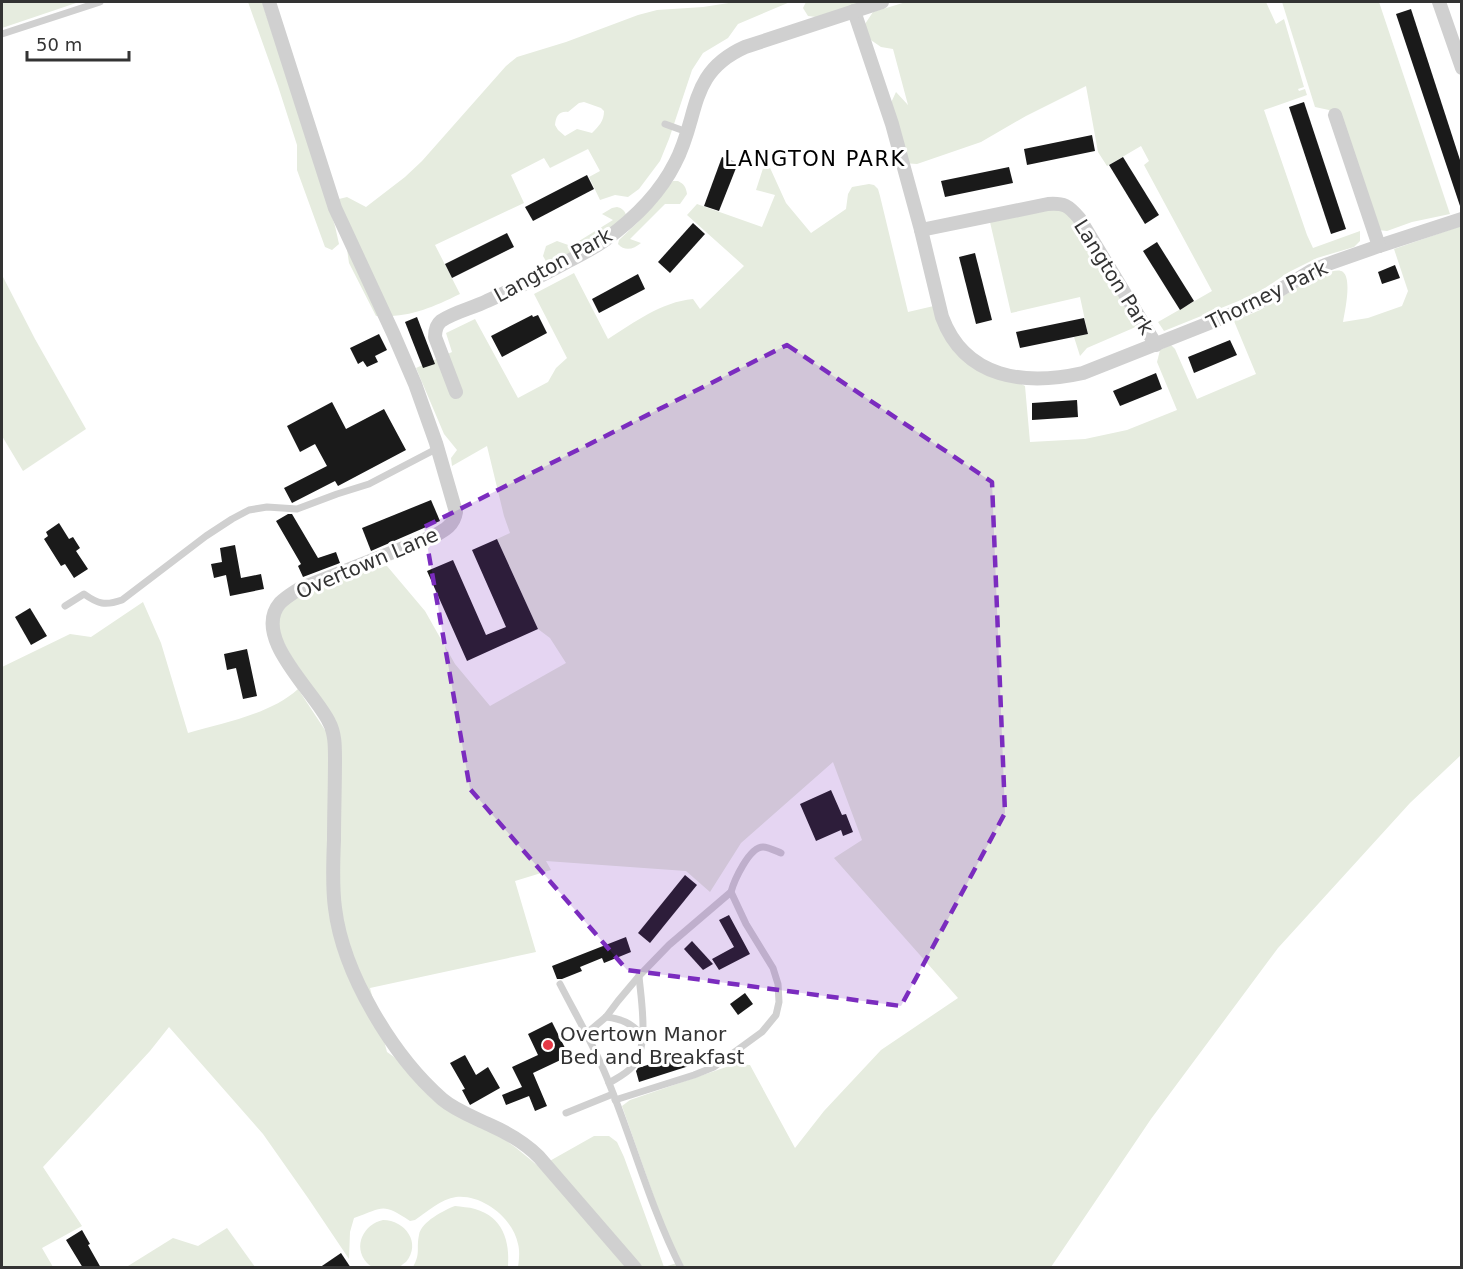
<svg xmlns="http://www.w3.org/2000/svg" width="1463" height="1269" viewBox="0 0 1463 1269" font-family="'DejaVu Sans',sans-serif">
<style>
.green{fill:#e6ecdf;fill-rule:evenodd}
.building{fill:#1a1a1a}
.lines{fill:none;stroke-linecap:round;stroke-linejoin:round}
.lane{stroke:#d0d0d0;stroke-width:7}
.street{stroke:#d0d0d0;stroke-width:14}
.marked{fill:#7b2cbf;fill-opacity:0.2;stroke:#7b2cbf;stroke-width:4.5;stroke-dasharray:12 8;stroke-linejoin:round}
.poi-dot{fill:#e63946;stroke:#fff;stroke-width:2}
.labels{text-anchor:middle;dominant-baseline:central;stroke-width:6;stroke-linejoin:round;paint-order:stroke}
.street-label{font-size:20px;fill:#333;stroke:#fff}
.poi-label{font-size:20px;fill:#333;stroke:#fff;text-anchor:start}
.neighbourhood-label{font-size:21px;letter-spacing:1.5px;fill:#000;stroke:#fff}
</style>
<rect width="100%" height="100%" fill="#fff"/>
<!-- green -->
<g class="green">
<polygon points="2,2 79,2 2,28"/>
<polygon points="248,2 262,2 335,226 339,244 332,250 325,247 297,170 297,145 278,86"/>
<path d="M735,2H790L738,24L728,38L703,53L692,70L669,139L660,161L639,189L628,197L615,195L600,200L589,177L600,171L588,149L550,168L544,158L511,175L524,203L435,245L460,294C431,308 409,318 376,316L349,263L342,214L339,199L347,197L366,207L405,177L422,161L506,66L517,57L566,42L638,15L657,10L703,7ZM584,102L601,108L604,111C604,121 599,126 592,133L577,129L565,136L558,130L555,125C556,116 559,111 568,112L579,103Z"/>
<polygon points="806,2 868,2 824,18 808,16 803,8"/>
<polygon points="906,2 1266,2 1276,24 1284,19 1304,87 1298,89 1299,91 1305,89 1307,95 1264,110 1307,235 1313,248 1360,231 1360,241 1354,247 1317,258 1289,272 1262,290 1241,300 1164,331 1158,322 1212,291 1144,165 1149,161 1141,146 1107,166 1098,152 1086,86 1026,116 981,142 917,164 903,163 889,107 896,92 908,105 893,49 881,47 865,36 863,27 873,12"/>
<polygon points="1282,2 1379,2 1450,214 1412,222 1387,231 1378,230 1343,148 1329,110 1315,107"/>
<path d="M766,159L786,203L811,233L846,209L848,194L852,187L869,184L874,185L878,189L880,196L908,312L938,305L954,347L1025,386L1030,442L1085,439L1127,430L1177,410L1157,362L1160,350L1171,345L1175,349L1197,399L1256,374L1234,321C1242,317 1252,314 1260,310C1273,303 1332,262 1343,272C1352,279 1345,311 1343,322L1368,318L1402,306L1408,291L1394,249L1461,226V755L1410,803L1278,948L1151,1119L1051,1267H518C519,1260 520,1251 518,1244C513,1218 482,1194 456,1197C441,1199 427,1212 415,1220L410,1221C381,1202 384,1208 354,1218L350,1232L349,1259L308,1198L263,1134L169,1027L150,1051L43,1167L82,1226L42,1248L53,1267L2,1268V667L70,634L91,637L143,602L161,643L188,733C223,723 271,714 298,689L325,730L332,716L291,656L279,633V616L289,601L344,575L376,567L387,566L425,611L455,664L490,706L566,663L550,638L538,629L497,539L510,533L504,516L487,446L452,466L451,458L457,450L444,434L416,368L452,352L446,333L475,319L518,398L548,382L556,368L567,358L534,294L574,273L608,339C635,322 661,302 693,299L700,309L744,266L687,215L697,204L762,227L775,195L756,190ZM833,762L862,840L834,858L958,998L881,1050L824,1111L795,1148L750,1065L735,1064L630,1100L622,1106L677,1263L664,1267L624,1157L617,1142L609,1136H594L539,1167C523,1153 509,1141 490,1131C472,1121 452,1114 436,1102C417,1088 407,1064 387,1052L370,988L536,952L515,881L551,870L546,861L686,871L710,892L741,843Z"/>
<path d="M673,181H678C684,184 686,187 687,194L680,204H665L630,239L641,243C634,249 625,252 618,244L619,240L637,223Z"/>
<path d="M617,207C622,208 625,211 626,215L624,219C600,235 575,255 547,263L543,256L546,246L557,241L571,246L613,220L602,214L612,208Z"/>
<polygon points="1061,208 1068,213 1138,326 1087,348 1080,356 1074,337 1088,334 1080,297 1011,313 990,222"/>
<polygon points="2,275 35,339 86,429 23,471 2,436"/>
<path d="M455,1206C461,1207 469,1207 475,1209C503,1217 510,1241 508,1267H413C421,1253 416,1249 419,1235C421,1222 444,1210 455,1206Z"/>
<path d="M383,1220C405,1220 422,1243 406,1262C404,1263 400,1267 398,1268C394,1269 388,1268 384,1268C377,1268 372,1268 367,1263C352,1246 364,1224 383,1220Z"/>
<polygon points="227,1228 255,1267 129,1268 128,1266 173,1238 198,1246"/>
</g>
<!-- building -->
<g class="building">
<polygon points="1411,9 1461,163 1461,206 1460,206 1396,14"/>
<polygon points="1304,102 1346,229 1331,234 1289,107"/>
<polygon points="1092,135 1095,151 1027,165 1024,149"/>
<polygon points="722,157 738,163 719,211 704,206"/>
<polygon points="1123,157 1159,215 1145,224 1109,165"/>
<polygon points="1009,167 1013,183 945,197 941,181"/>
<polygon points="587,175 594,189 533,221 525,207"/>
<polygon points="693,223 705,234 670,273 658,262"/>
<polygon points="507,233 514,247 452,278 445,264"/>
<polygon points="1157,242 1194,301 1180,310 1143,251"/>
<polygon points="975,253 992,320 976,324 959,257"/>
<polygon points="1395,265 1400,278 1382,284 1378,272"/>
<polygon points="638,274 645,289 599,313 592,299"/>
<polygon points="532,315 533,317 538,315 547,333 502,357 491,336"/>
<polygon points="417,317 435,364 423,368 405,322"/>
<polygon points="1084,318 1088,334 1020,348 1016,332"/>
<polygon points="379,334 387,350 375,356 378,362 367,367 363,361 358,364 350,348"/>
<polygon points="1230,340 1237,355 1194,373 1188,357"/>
<polygon points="1156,373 1162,389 1120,406 1113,391"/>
<polygon points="1077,400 1078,417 1032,420 1032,403"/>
<polygon points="332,402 346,429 384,409 406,450 338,486 335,481 292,503 284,488 327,466 315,444 300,452 287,426"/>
<polygon points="431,500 440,521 371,551 362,528"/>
<polygon points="288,514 292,514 318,558 336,552 340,563 303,577 298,566 301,564 276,521"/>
<polygon points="59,523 69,539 73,537 80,548 76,551 88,569 74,578 65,564 61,566 44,539 48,536 46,532"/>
<polygon points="497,539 538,629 467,661 427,571 453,560 486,635 506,627 472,550"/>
<polygon points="235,545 241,578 261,574 264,589 230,596 226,575 214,578 211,564 222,562 220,548"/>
<polygon points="30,608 47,636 31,645 15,617"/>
<polygon points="247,649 257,696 243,699 236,668 227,670 224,654"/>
<polygon points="831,790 842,815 846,814 853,832 843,836 841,830 816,841 800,804"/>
<polygon points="685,875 697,885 650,943 638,933"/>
<polygon points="729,915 750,954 719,970 712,959 734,947 719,920"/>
<polygon points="626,937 631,952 604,963 602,958 580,967 582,971 562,979 557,979 552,966"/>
<polygon points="692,941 713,964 703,970 684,949"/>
<polygon points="745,993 753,1004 738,1015 730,1004"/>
<polygon points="552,1022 569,1056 533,1073 547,1106 535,1111 529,1096 506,1105 502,1095 522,1087 512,1067 538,1055 528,1034"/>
<polygon points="685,1053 689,1066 639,1082 636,1071 638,1068"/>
<polygon points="465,1055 476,1075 488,1067 500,1088 470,1105 462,1090 465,1089 450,1063"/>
<polygon points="82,1230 90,1244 88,1245 101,1268 83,1268 66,1240"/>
<polygon points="341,1253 351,1268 319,1268"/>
</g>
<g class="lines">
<!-- lane -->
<g class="lane">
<polyline points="2,34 100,2"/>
<polyline points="665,124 687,132"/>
<path d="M65,606L84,594C98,604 105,606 122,600L206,536L232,519L249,510L267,507L297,509L337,494L369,484L438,448"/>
<path d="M560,984C577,1017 596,1049 609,1083C634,1145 651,1209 681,1268"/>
<path d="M606,1017C622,1019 631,1023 642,1035"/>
<polyline points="587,1033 606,1017 618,1001 639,976 669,945 731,892"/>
<path d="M609,1083C617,1078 626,1074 632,1067C650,1048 641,1000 639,976"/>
<path d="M615,1100L694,1075L714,1067L762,1032L776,1015L779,1002L778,984L773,968L746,924L731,892C734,881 749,847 763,847C768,847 776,851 781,853"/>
<polyline points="566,1113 613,1094"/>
</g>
<!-- street -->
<g class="street">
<path d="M269,2L335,208L393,333L415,384L436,443L456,512C454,525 445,530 434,536L299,589C293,593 286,597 280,603C251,637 315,692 329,722C335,733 335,746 335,759C335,786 334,813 334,840C333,863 332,886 335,908C343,974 393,1056 442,1099C456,1111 474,1117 490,1125C508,1133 525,1143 539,1157L635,1268"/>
<polyline points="1439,2 1462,68"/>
<path d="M854,11L892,124L921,230L942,317C965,379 1025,386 1083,373L1237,312L1265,299L1311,271L1328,264L1379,246L1462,219"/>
<polyline points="1335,115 1379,246"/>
<path d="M921,230L1048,204C1064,203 1068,205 1079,218L1156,345"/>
<path d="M456,392L435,337C435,331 436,325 441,321C454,312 473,308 487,301C512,290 537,278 561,265C576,257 591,250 605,240C634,219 659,195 675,163C700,116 687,73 745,47L882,2"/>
</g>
</g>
<!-- marked area -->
<path class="marked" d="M787,345L992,482L1005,813L901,1006L627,970L470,789L424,527Z"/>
<!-- markers -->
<circle class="poi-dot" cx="548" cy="1045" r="6"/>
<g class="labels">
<!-- street labels -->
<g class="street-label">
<text transform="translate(553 265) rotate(-29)">Langton Park</text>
<text transform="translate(1114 277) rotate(58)">Langton Park</text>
<text transform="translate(1267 295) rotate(-26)">Thorney Park</text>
<text transform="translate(367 563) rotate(-23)">Overtown Lane</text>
</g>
<!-- poi labels -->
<g class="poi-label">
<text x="560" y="1034">Overtown Manor<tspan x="560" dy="23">Bed and Breakfast</tspan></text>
</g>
<!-- neighbourhood labels -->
<g class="neighbourhood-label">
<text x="815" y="159">LANGTON PARK</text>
</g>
</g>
<!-- border -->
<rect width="1463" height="1269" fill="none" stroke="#333333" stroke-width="6"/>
<!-- scale -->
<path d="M27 51v9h102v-9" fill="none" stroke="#333333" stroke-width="3"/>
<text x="36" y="51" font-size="18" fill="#333333" stroke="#ffffff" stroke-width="4.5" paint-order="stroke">50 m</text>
</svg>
